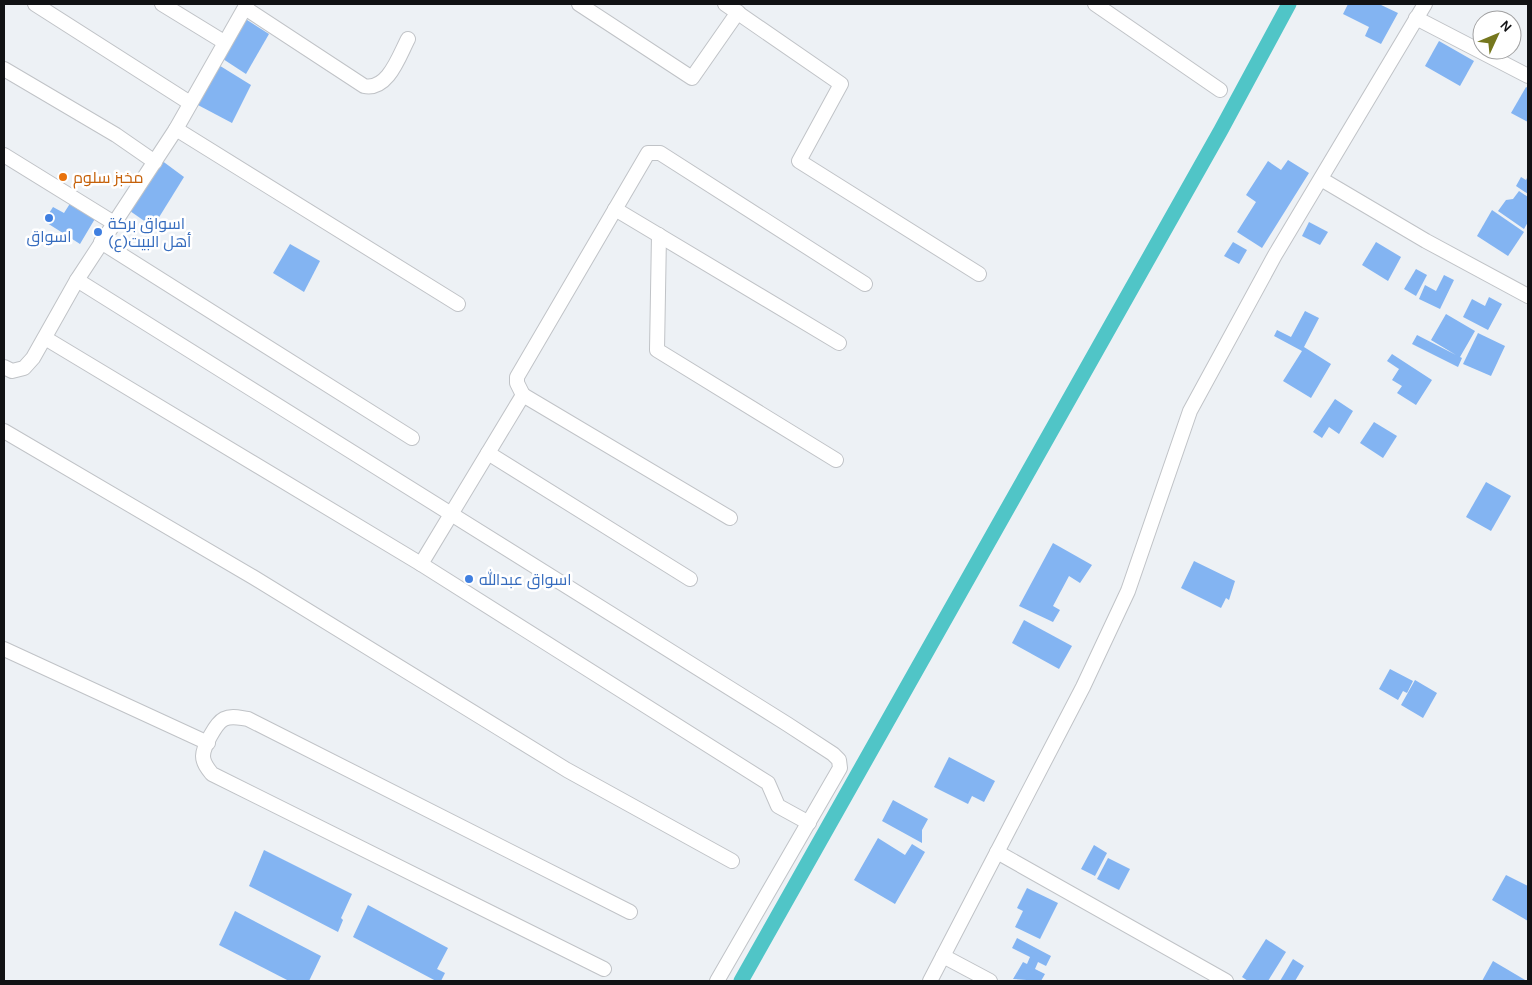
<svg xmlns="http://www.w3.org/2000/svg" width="1532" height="985" viewBox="0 0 1532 985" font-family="Karla,Cairo,sans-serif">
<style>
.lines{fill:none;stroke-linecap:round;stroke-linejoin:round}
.canal{stroke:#50c5c7;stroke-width:15}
.building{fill:#83b4f2}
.minor-casing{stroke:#c0c3c7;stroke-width:16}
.minor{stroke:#fff;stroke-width:14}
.food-dot{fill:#e8710a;stroke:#fff;stroke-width:2}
.shop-dot{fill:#3f7fe0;stroke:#fff;stroke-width:2}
.labels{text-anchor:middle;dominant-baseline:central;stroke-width:5;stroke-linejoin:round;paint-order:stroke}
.food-label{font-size:16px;fill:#c56008;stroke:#fff;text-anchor:start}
.shop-label{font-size:16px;fill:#366cbe;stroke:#fff;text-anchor:start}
</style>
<rect width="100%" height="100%" fill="#edf1f5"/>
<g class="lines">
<!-- canal -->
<polyline class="canal" points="741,981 1221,130 1289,4"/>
</g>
<!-- building -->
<g class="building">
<polygon points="1348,4 1379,4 1398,13 1381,44 1365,36 1369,27 1343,14"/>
<polygon points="244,18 269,34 246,74 223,59"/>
<polygon points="1439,41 1474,61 1460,86 1425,66"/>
<polygon points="217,64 251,85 232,123 196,104"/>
<polygon points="1526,87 1528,88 1528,122 1511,113"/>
<polygon points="161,160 184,177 153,227 130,211"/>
<polygon points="1288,160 1309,173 1262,248 1237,232 1256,202 1246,195 1268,161 1281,170"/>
<polygon points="1528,176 1528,194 1516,186 1521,177 1526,180"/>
<polygon points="1519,191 1528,197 1528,222 1524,229 1498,211 1506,200 1513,199"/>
<polygon points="71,202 96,217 80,244 44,221 53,207 64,213"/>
<polygon points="1492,210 1524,232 1508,256 1477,236"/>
<polygon points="1309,222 1328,232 1320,245 1302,236"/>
<polygon points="1233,242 1247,250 1239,264 1224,256"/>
<polygon points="1376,242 1401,257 1388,281 1362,265"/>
<polygon points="290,244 320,261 304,292 273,273"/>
<polygon points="1416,269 1427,275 1416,296 1404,289"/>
<polygon points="1444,275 1454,280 1440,309 1419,299 1425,285 1436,291"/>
<polygon points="1489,297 1502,304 1488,330 1463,317 1472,299 1485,306"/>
<polygon points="1305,311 1319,318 1304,347 1331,364 1311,398 1283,381 1302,351 1274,336 1277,330 1291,337"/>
<polygon points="1446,314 1475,331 1460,357 1462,358 1458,367 1412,344 1417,335 1456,355 1431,340"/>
<polygon points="1478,333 1505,346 1491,376 1463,364"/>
<polygon points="1392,354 1432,380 1416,405 1397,393 1402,386 1392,380 1399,369 1387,361"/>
<polygon points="1335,399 1353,411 1339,434 1329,427 1322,438 1313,432"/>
<polygon points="1374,422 1397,436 1383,458 1360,443"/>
<polygon points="1486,482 1511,496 1491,531 1466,517"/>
<polygon points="1053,543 1092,565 1080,583 1069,576 1053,606 1060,610 1053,622 1019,606"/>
<polygon points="1194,561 1235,581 1229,600 1226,598 1221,608 1181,588"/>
<polygon points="1024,620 1072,646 1059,669 1012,643"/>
<polygon points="1390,669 1413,681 1407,693 1403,691 1398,700 1379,689"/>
<polygon points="1415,680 1437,693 1423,718 1401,705"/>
<polygon points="949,757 995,781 984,802 972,796 968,804 934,787"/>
<polygon points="893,800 928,819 922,830 922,843 882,821"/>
<polygon points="878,838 905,855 912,844 925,852 895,904 854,880"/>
<polygon points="1094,845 1107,853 1095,876 1081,869"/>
<polygon points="264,850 352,894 341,918 343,920 338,932 249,886"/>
<polygon points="1108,858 1130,869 1119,890 1097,879"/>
<polygon points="1506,875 1528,886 1528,921 1492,900"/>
<polygon points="1027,888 1058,903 1040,939 1015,927 1023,911 1017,908"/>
<polygon points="368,905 448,948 437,969 445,973 441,981 436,981 353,937"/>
<polygon points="235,911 321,956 309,981 289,981 219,945"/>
<polygon points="1017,938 1051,956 1046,966 1038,962 1035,969 1045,974 1041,981 1013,979 1023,962 1027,964 1030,957 1012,948"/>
<polygon points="1266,939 1286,952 1268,981 1248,981 1242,977"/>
<polygon points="1293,959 1304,966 1295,981 1280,981"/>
<polygon points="1493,961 1527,981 1482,981"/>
</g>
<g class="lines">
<!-- minor casing -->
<g class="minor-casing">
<g id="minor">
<polyline points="35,4 190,103"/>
<polyline points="162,4 224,42"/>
<polyline points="579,4 692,78 738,12"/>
<polyline points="725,4 841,84 799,161 979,274"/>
<polyline points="1095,4 1220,90"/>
<path d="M245,8L364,86C388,91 399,56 408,39"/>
<polyline points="1416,18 1528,76"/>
<polyline points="4,69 116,135 155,162"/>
<polyline points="176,129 458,304"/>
<polyline points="4,155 114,223"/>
<polyline points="1321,179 1426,241 1528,296"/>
<polyline points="615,209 839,343"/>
<polyline points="659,235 657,350 836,460"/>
<polyline points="101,242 412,438"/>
<polyline points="77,280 787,724 833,754 839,760 840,768 717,981"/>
<polyline points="45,338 421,564 768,783 778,806 809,823"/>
<polyline points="4,367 12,371 24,368 33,358 77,280 176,129 247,4"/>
<polyline points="523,395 517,383 517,377 648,153 660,153 865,284"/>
<polyline points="4,431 253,577 567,770 732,861"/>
<polyline points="488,453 690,579"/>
<polyline points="421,564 523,395 730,518"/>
<polyline points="4,649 208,743"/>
<polyline points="997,852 1226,981"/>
<polyline points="943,956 990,981"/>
<path d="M604,969L212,774C208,769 203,763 203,756C203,747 216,723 224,719C232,715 240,718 248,719L630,912"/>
<polyline points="930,981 1083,687 1128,591 1190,411 1275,255 1425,4"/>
</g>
</g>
<!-- minor -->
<use href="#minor" class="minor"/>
</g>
<!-- markers -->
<circle class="food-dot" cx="63" cy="177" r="5"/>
<g class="shop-dot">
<circle cx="49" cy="218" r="5"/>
<circle cx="98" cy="232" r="5"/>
<circle cx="469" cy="579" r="5"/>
</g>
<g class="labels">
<!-- food labels -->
<g class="food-label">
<text x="73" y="177">مخبز سلوم</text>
</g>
<!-- shop labels -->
<g class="shop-label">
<text x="108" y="223">اسواق بركة<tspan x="108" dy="18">أهل البيت(ع)</tspan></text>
<text x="49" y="236" text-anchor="middle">اسواق</text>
<text x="479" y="579">اسواق عبدالله</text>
</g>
</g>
<!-- border -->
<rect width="1532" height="985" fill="none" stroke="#111214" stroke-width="10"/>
<!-- north arrow -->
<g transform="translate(1497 35) rotate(46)"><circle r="24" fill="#ffffff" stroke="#a0a0a1"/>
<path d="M0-4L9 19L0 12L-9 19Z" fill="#75771e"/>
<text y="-8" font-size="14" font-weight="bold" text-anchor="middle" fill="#111214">N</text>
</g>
</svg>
